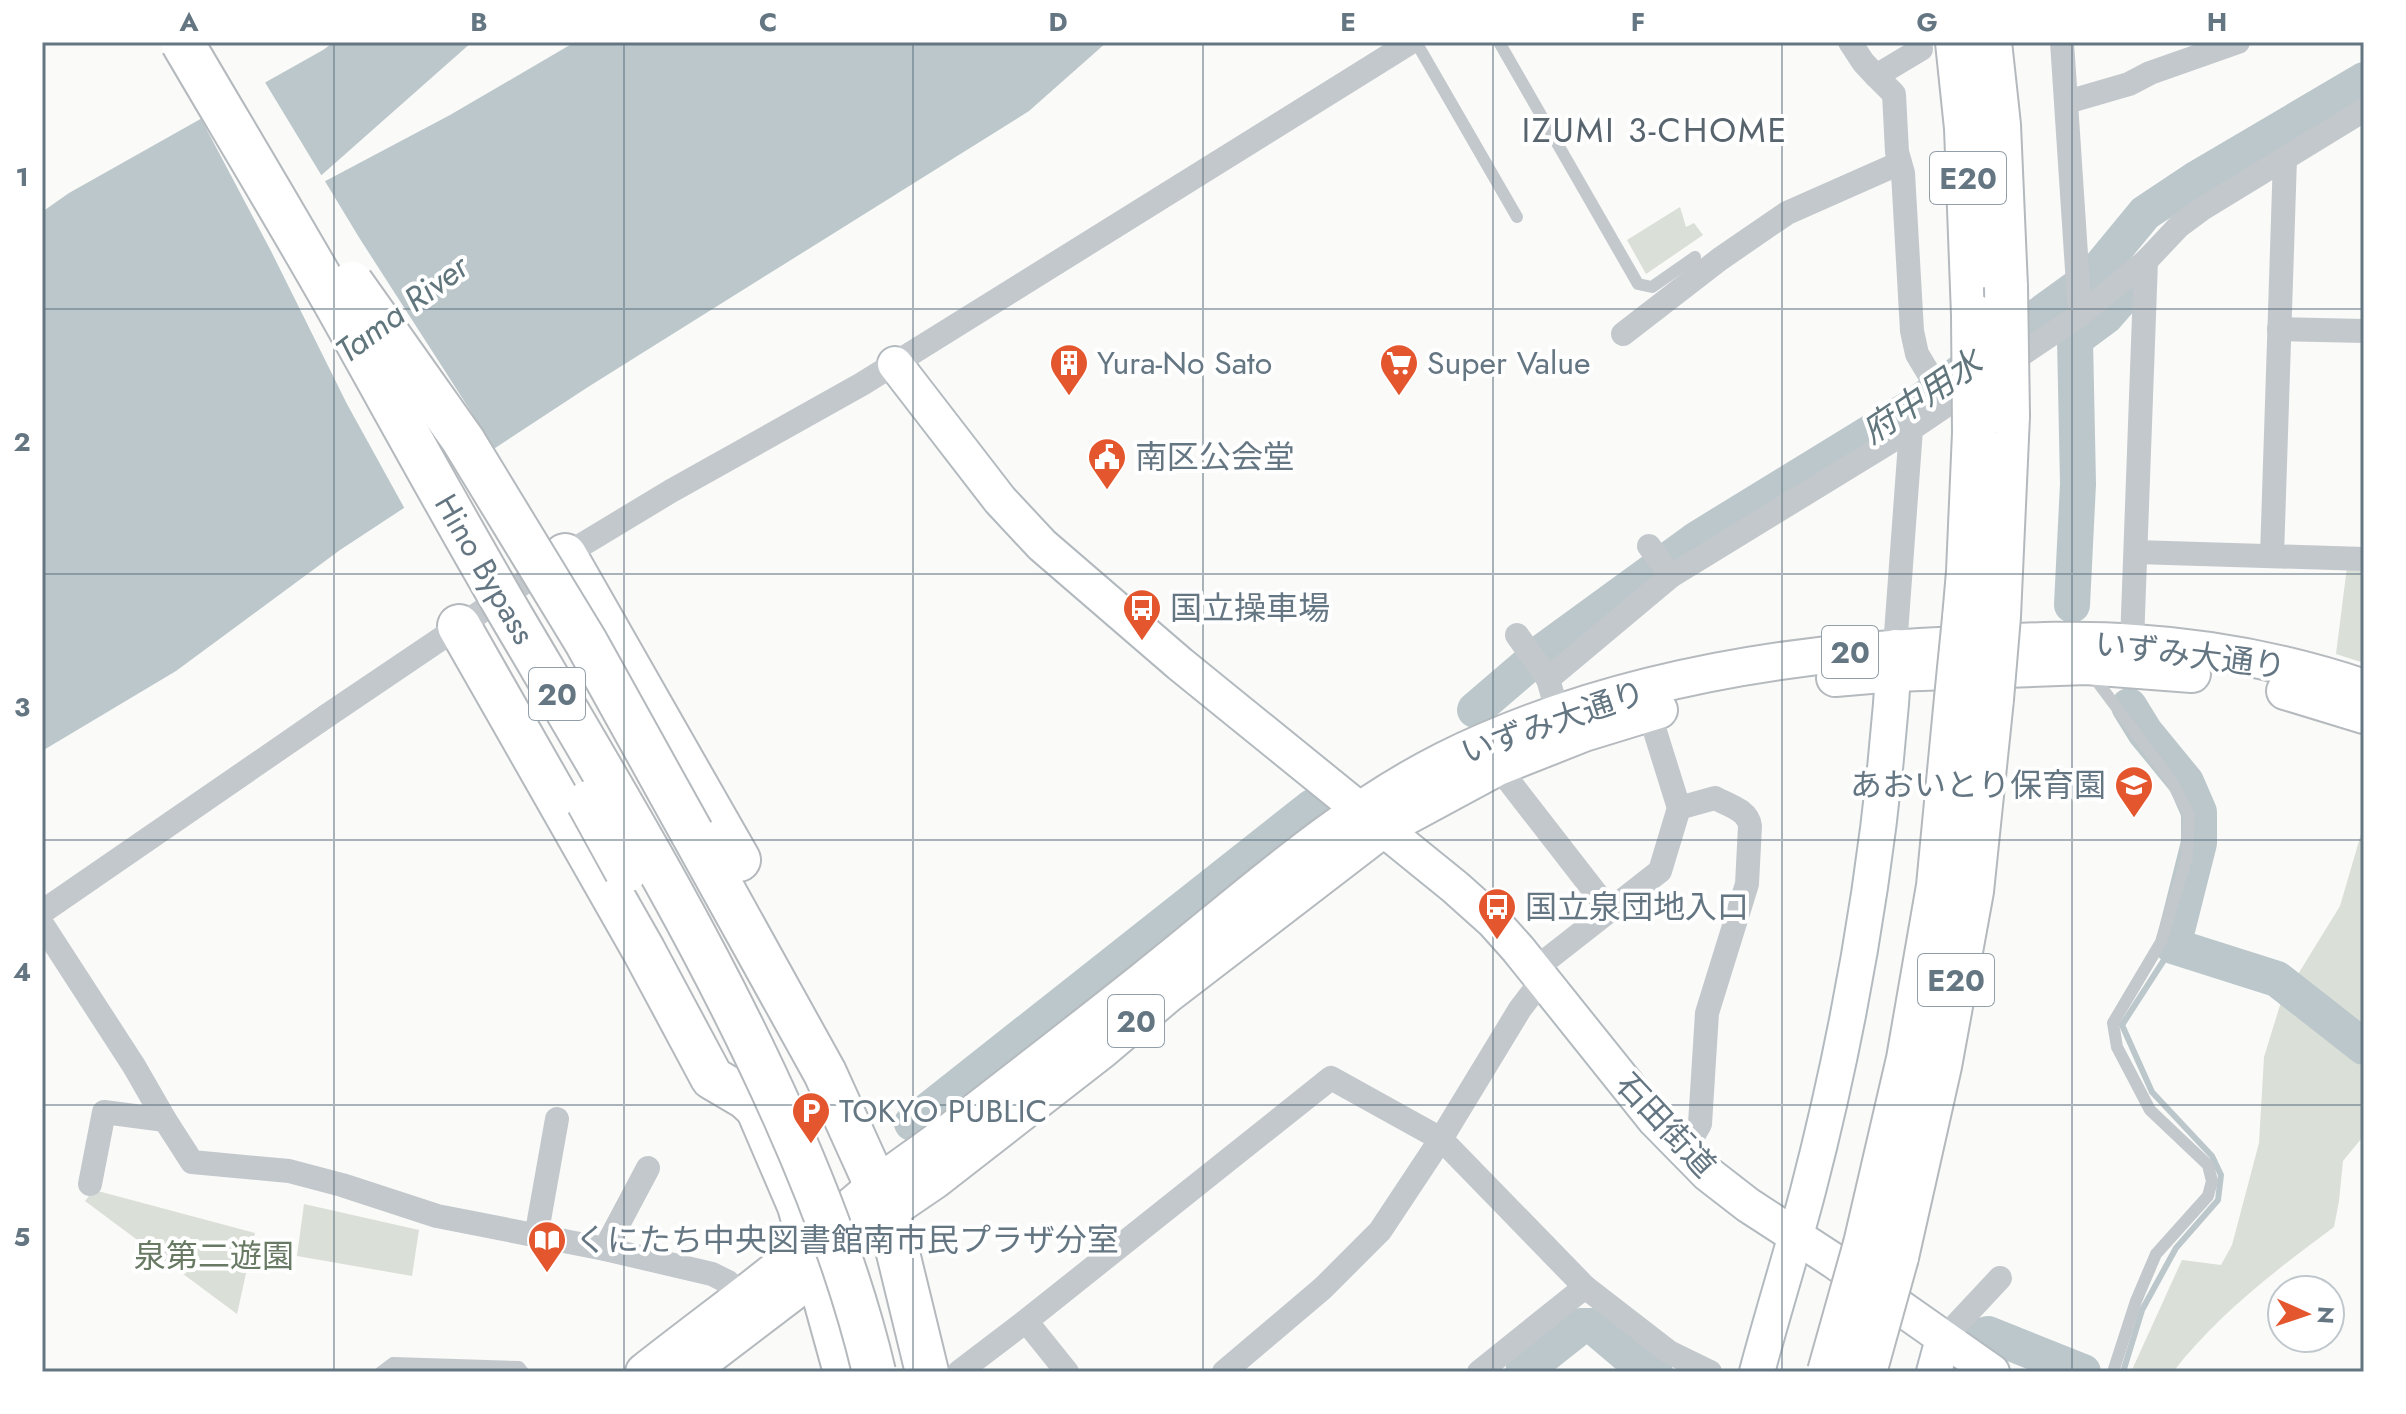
<svg xmlns="http://www.w3.org/2000/svg" width="2406" height="1414" viewBox="0 0 2406 1414" font-family="Jost,'Noto Sans JP',sans-serif">
<style>
.green{fill:#dadfd7}
.water{fill:#bbc7cb}
.pier{fill:#fafaf8}
.lines{fill:none;stroke-linecap:round;stroke-linejoin:round}
.stream{stroke:#bbc7cb;stroke-width:6}
.river{stroke:#bbc7cb;stroke-width:36}
.secondary-casing{stroke:#b3babf;stroke-width:38}
.primary-casing{stroke:#b5babe;stroke-width:40}
.highway-casing{stroke:#b4b9bd;stroke-width:46}
.lane{stroke:#c3c8cc;stroke-width:12}
.street{stroke:#c3c8cc;stroke-width:24}
.secondary{stroke:#fff;stroke-width:34}
.primary{stroke:#fff;stroke-width:36}
.highway{stroke:#fff;stroke-width:42}
.highway-bridge-casing{stroke:#b4b9bd;stroke-width:46;stroke-linecap:butt}
.highway-bridge{stroke:#fff;stroke-width:42}
.grid{fill:none;stroke:#657683;stroke-width:2;stroke-opacity:0.55}
.labels{text-anchor:middle;dominant-baseline:central;stroke-width:8;stroke-linejoin:round;paint-order:stroke}
.shield{fill:#fff;stroke:#939fa8;stroke-width:2}
.shield-label{font-size:30px;font-weight:bold;fill:#657683}
.poi-label{font-size:32px;fill:#657683;stroke:#fff;text-anchor:start}
.street-label{font-size:32px;fill:#657683;stroke:#fff}
.park-label{font-size:32px;fill:#687a64;stroke:#fff}
.neighbourhood-label{font-size:34px;letter-spacing:2px;fill:#57646e;stroke:#fff}
.water-label{font-size:34px;font-style:italic;fill:#60757c;stroke:#fff}
.neatline{fill:none;stroke:#657683;stroke-width:3}
.grid-label{font-size:26px;text-anchor:middle;font-weight:bold;fill:#657683}
</style>
<rect width="100%" height="100%" fill="#fafaf8"/>
<!-- green -->
<g class="green">
<polygon points="1680,207 1686,227 1694,223 1703,235 1646,274 1627,240"/>
<polygon points="2347,567 2364,568 2364,663 2336,654"/>
<path d="M2364,824V1139H2361L2343,1161L2339,1201L2334,1227C2276,1270 2217,1315 2173,1372H2131L2182,1260L2221,1265L2232,1245L2259,1143L2264,1057L2281,1002L2340,906Z"/>
<polygon points="94,1190 255,1233 237,1314 85,1201"/>
<polygon points="304,1204 419,1230 412,1276 297,1256"/>
</g>
<!-- water -->
<polygon class="water" points="334,42 472,42 299,195 450,115 575,42 1107,42 1029,111 588,387 340,550 176,671 42,751 42,212 69,193 323,50"/>
<!-- pier -->
<polygon class="pier" points="263,79 360,239 497,452 406,511 347,404 271,251 199,115"/>
<g class="lines">
<!-- stream -->
<polyline class="stream" points="2123,1372 2142,1310 2176,1248 2218,1200 2221,1175 2212,1156 2152,1092 2122,1025 2173,946"/>
<!-- river -->
<g class="river">
<polyline points="2072,605 2078,484 2075,339 2106,316 2126,293"/>
<polyline points="2129,706 2145,732 2186,782 2199,812 2199,843 2173,946 2277,979 2364,1047"/>
<polyline points="1475,710 1546,649 1697,539 1917,404 2093,276 2145,213 2196,179 2364,80"/>
<polyline points="912,1123 1312,807 1324,801"/>
<polyline points="1972,1339 1988,1334 2083,1372"/>
<polyline points="1523,1372 1581,1326 1593,1326 1632,1359 1655,1372"/>
</g>
<!-- secondary casing -->
<g class="secondary-casing">
<g id="secondary">
<polyline points="895,364 1000,500 1042,545 1180,664 1455,887 1493,921 1518,949 1655,1120 1708,1174 1748,1205 1834,1261 1992,1372"/>
<path d="M1757,1372C1773,1312 1792,1252 1808,1191C1854,1014 1884,830 1895,647"/>
<polyline points="1934,1372 1943,1339"/>
</g>
</g>
<!-- primary casing -->
<g class="primary-casing">
<g id="primary">
<polyline points="1835,678 1894,673 2086,666 2192,674"/>
<polyline points="2285,691 2364,715"/>
<path d="M644,1372C687,1338 732,1305 776,1270C809,1244 840,1215 873,1188C899,1168 926,1150 952,1130C1016,1080 1081,1030 1145,979C1241,903 1334,816 1445,760C1603,682 1783,652 1958,645C2016,642 2075,638 2134,643C2212,648 2290,663 2364,688"/>
<polyline points="688,1372 818,1273 888,1212 935,1180 1102,1050 1167,995 1383,829 1498,767 1584,733 1659,710"/>
</g>
</g>
<!-- highway casing -->
<g class="highway-casing">
<g id="highway">
<polyline points="1957,42 1966,128 1973,315"/>
<polyline points="1990,42 1999,125 2006,287"/>
<polyline points="565,555 739,860"/>
<polyline points="1999,616 2008,416"/>
<polyline points="1964,618 1968,572 1974,433"/>
<polyline points="459,626 644,951 712,1078 746,1098 758,1109"/>
<polyline points="692,833 825,1073 888,1212 927,1372"/>
<polyline points="754,1101 799,1206 845,1372"/>
<polyline points="1865,1244 1908,1059 1938,886 1956,698"/>
<polyline points="1897,1257 1940,1066 1972,891 1992,699"/>
</g>
</g>
<!-- lane -->
<g class="lane">
<polyline points="1416,42 1517,217"/>
<polyline points="1499,42 1638,284 1652,287 1695,257"/>
<polyline points="2090,672 2171,780 2189,815 2187,857 2161,942 2113,1023 2117,1047 2150,1110 2208,1165 2212,1181 2208,1196 2156,1254 2136,1301 2113,1372"/>
<polyline points="381,1372 393,1363 519,1367 523,1372"/>
</g>
<!-- street -->
<g class="street">
<polyline points="1850,42 1863,62 1876,76 1921,49"/>
<polyline points="2062,42 2080,315"/>
<polyline points="1876,76 1894,94 1897,152 1903,173 1912,331 1917,354 1929,374"/>
<polyline points="2067,102 2129,84 2150,73 2238,42"/>
<polyline points="2279,329 2364,331"/>
<polyline points="1623,334 1720,259 1787,213 1900,163"/>
<polyline points="1649,546 1671,576"/>
<polyline points="2136,552 2364,559"/>
<polyline points="2272,556 2285,158"/>
<polyline points="1517,635 1548,679"/>
<polyline points="2132,642 2146,261"/>
<polyline points="1895,647 1911,429"/>
<polyline points="1649,712 1679,808"/>
<polyline points="1558,714 1548,679 1671,576 1911,429 2080,315 2146,261 2179,226 2202,209 2364,110"/>
<polyline points="1498,767 1609,910"/>
<polyline points="42,912 328,715 565,555 671,491 862,384 1411,42"/>
<polyline points="42,924 134,1066 165,1120 192,1162 289,1171 342,1185 437,1216 605,1249 712,1274 728,1282 742,1295"/>
<path d="M1535,969L1660,871L1679,808L1715,798C1728,805 1748,810 1750,826L1747,884L1707,1013L1700,1124L1684,1152"/>
<polyline points="90,1184 104,1112 165,1120"/>
<polyline points="536,1237 557,1119"/>
<polyline points="605,1249 648,1168"/>
<polyline points="1026,1321 1067,1372"/>
<polyline points="1943,1339 2000,1278"/>
<polyline points="959,1372 1026,1321 1331,1078 1441,1139 1585,1287 1669,1352 1710,1372"/>
<polyline points="1224,1372 1323,1288 1380,1231 1441,1139 1520,1009 1543,979"/>
<polyline points="1479,1372 1585,1287"/>
</g>
<!-- secondary -->
<use href="#secondary" class="secondary"/>
<!-- primary -->
<use href="#primary" class="primary"/>
<!-- highway -->
<use href="#highway" class="highway"/>
<!-- highway-bridge casing -->
<g class="highway-bridge-casing">
<g id="highway-bridge">
<path d="M182,42C233,129 285,215 335,303C394,408 452,515 513,619C609,782 707,943 784,1116C821,1199 853,1283 874,1372"/>
<polyline points="352,283 463,440 586,642 692,833"/>
<polyline points="2006,287 2008,416"/>
<polyline points="1973,315 1974,433"/>
<polyline points="1956,698 1964,618"/>
<polyline points="1992,699 1999,616"/>
<polyline points="588,802 626,871"/>
<polyline points="1829,1372 1865,1244"/>
<polyline points="1865,1372 1897,1257"/>
</g>
</g>
<!-- highway-bridge -->
<use href="#highway-bridge" class="highway-bridge"/>
</g>
<!-- grid -->
<path class="grid" d="M334,42V1372M624,42V1372M913,42V1372M1203,42V1372M1493,42V1372M1782,42V1372M2072,42V1372M42,309H2364M42,574H2364M42,840H2364M42,1105H2364"/>
<!-- icons -->
<defs>
<g id="building-pin" transform="scale(2)"><path d="M0 17L-7.5 6A9.5 9.5 0 1 1 7.5 6Z" fill="#e4572e" stroke="#fff"/><path d="M-4-6H4V6H1V3H-1V6H-4ZM-2.5-4.3h1.7v1.8h-1.7ZM.8-4.3h1.7v1.8H.8ZM-2.5-1h1.7V.8h-1.7ZM.8-1h1.7V.8H.8Z" fill="#fff"/></g>
<g id="supermarket-pin" transform="scale(2)"><path d="M0 17L-7.5 6A9.5 9.5 0 1 1 7.5 6Z" fill="#e4572e" stroke="#fff"/><path d="M-6-5.5h2.5l.6 2H6L4.5 2H-2.5L-4.4-4H-6ZM-1.5 3.2a1.3 1.3 0 1 0 .1 0ZM3 3.2a1.3 1.3 0 1 0 .1 0Z" fill="#fff"/></g>
<g id="civic-pin" transform="scale(2)"><path d="M0 17L-7.5 6A9.5 9.5 0 1 1 7.5 6Z" fill="#e4572e" stroke="#fff"/><path d="M-.6-6.5H3V-4.5H.6V-3L4-1V1h2V6H-6V1h2V-1L-.6-3ZM-1.2 2.5V6h2.4V2.5Z" fill="#fff"/></g>
<g id="bus-pin" transform="scale(2)"><path d="M0 17L-7.5 6A9.5 9.5 0 1 1 7.5 6Z" fill="#e4572e" stroke="#fff"/><path d="M-5-6H5V4H4V6H2V4H-2V6H-4V4H-5ZM-3.5-4V0h7V-4ZM-3.5 1.2v1.5H-2V1.2ZM2 1.2v1.5H3.5V1.2Z" fill="#fff"/></g>
<g id="school-pin" transform="scale(2)"><path d="M0 17L-7.5 6A9.5 9.5 0 1 1 7.5 6Z" fill="#e4572e" stroke="#fff"/><path d="M0-5L7-2L0 1L-7-2ZM-4 1L0 2.5L4 1V4Q0 6-4 4Z" fill="#fff"/></g>
<g id="parking-pin" transform="scale(2)"><path d="M0 17L-7.5 6A9.5 9.5 0 1 1 7.5 6Z" fill="#e4572e" stroke="#fff"/><path d="M-3.5-5.5H1a3.5 3.5 0 0 1 0 7H-1V5.5H-3.5ZM-1-3.4V-.6H.8a1.4 1.4 0 0 0 0-2.8Z" fill="#fff"/></g>
<g id="library-pin" transform="scale(2)"><path d="M0 17L-7.5 6A9.5 9.5 0 1 1 7.5 6Z" fill="#e4572e" stroke="#fff"/><path d="M-6-4Q-3-5.5-.7-3.5V5Q-3 3-6 4ZM6-4Q3-5.5 .7-3.5V5Q3 3 6 4Z" fill="#fff"/></g>
</defs>
<g fill-rule="evenodd">
<use href="#building-pin" x="1069" y="363"/>
<use href="#supermarket-pin" x="1399" y="363"/>
<use href="#civic-pin" x="1107" y="457"/>
<use href="#bus-pin" x="1142" y="608"/>
<use href="#school-pin" x="2134" y="785"/>
<use href="#bus-pin" x="1497" y="907"/>
<use href="#parking-pin" x="811" y="1111"/>
<use href="#library-pin" x="547" y="1240"/>
</g>
<g class="labels">
<!-- shield labels -->
<g class="shield">
<rect x="1930" y="152" width="76" height="52" rx="6"/>
<rect x="1822" y="626" width="56" height="52" rx="6"/>
<rect x="529" y="668" width="56" height="52" rx="6"/>
<rect x="1918" y="954" width="76" height="52" rx="6"/>
<rect x="1108" y="995" width="56" height="52" rx="6"/>
</g>
<g class="shield-label">
<text x="1968" y="178">E20</text>
<text x="1850" y="652">20</text>
<text x="557" y="694">20</text>
<text x="1956" y="980">E20</text>
<text x="1136" y="1021">20</text>
</g>
<!-- poi labels -->
<g class="poi-label">
<text x="1097" y="363">Yura-No Sato</text>
<text x="1427" y="363">Super Value</text>
<text x="1135" y="457">南区公会堂</text>
<text x="1170" y="608">国立操車場</text>
<text x="2106" y="785" text-anchor="end">あおいとり保育園</text>
<text x="1525" y="907">国立泉団地入口</text>
<text x="839" y="1111">TOKYO PUBLIC</text>
<text x="575" y="1240">くにたち中央図書館南市民プラザ分室</text>
</g>
<!-- street labels -->
<g class="street-label">
<text transform="translate(485 569) rotate(60)">Hino Bypass</text>
<text transform="translate(2190 655) rotate(7)">いずみ大通り</text>
<text transform="translate(1553 722) rotate(-19)">いずみ大通り</text>
<text transform="translate(1666 1125) rotate(47)">石田街道</text>
</g>
<!-- park labels -->
<g class="park-label">
<text x="214" y="1256">泉第二遊園</text>
</g>
<!-- neighbourhood labels -->
<g class="neighbourhood-label">
<text x="1655" y="130">IZUMI 3-CHOME</text>
</g>
<!-- water labels -->
<g class="water-label">
<text transform="translate(402 309) rotate(-37)">Tama River</text>
<text transform="translate(1922 397) rotate(-34)">府中用水</text>
</g>
</g>
<!-- border -->
<rect width="2406" height="1414" fill="none" stroke="#ffffff" stroke-width="88"/>
<!-- north arrow -->
<g transform="translate(2306 1314) rotate(93)"><circle r="38" fill="#ffffff" stroke="#c1c8cd" stroke-width="2"/>
<path d="M0-6L14 30L0 20L-14 30Z" fill="#e4572e"/>
<text y="-12" font-size="22" font-weight="bold" text-anchor="middle" fill="#657683">N</text>
</g>
<rect x="44" y="44" width="2318" height="1326" class="neatline"/>
<g class="grid-label">
<text x="189" y="31">A</text>
<text x="479" y="31">B</text>
<text x="768" y="31">C</text>
<text x="1058" y="31">D</text>
<text x="1348" y="31">E</text>
<text x="1638" y="31">F</text>
<text x="1927" y="31">G</text>
<text x="2217" y="31">H</text>
<text x="22" y="186">1</text>
<text x="22" y="451">2</text>
<text x="22" y="716">3</text>
<text x="22" y="981">4</text>
<text x="22" y="1246">5</text>
</g>
</svg>
